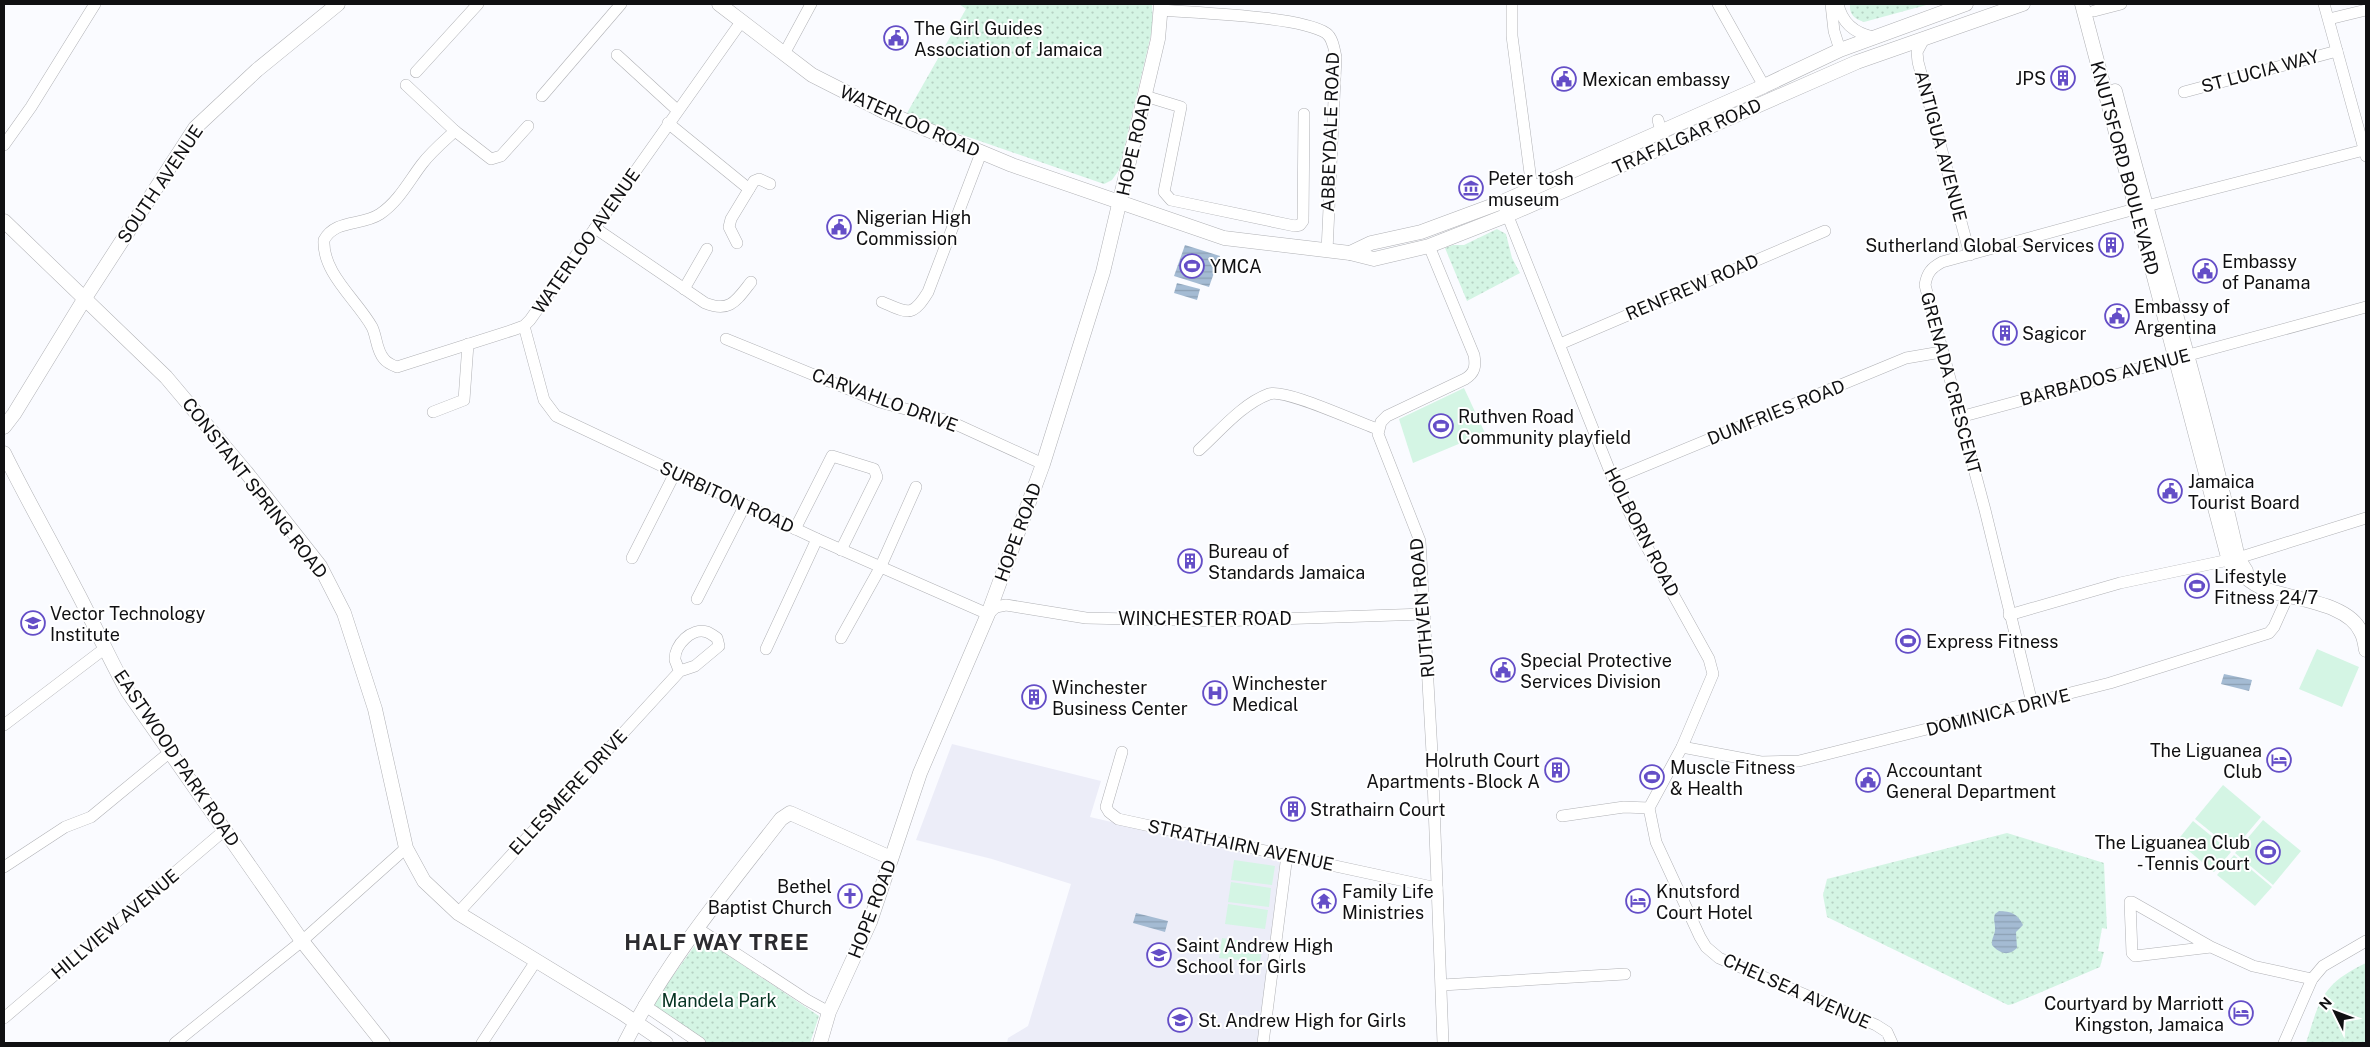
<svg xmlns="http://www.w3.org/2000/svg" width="2370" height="1047" viewBox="0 0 2370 1047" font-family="'Public Sans',sans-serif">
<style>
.built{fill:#ecedf8}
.grass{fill:url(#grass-dots)}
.pitch{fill:#d4f5e4}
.water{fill:url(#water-rules)}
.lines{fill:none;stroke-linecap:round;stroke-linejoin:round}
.minor-casing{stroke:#b0b1b5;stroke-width:12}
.major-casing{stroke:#b0b1b5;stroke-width:15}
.minor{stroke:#fff;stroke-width:11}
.major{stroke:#fff;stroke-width:14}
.labels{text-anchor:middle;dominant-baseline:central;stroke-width:4;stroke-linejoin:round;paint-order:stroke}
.poi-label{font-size:18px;fill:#101012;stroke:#fff;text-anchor:start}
.street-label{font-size:18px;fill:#101012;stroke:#fff}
.park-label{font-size:18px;fill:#073523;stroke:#fff}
.district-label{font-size:22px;font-weight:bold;letter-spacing:1px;fill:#2c2c30;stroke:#fff}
</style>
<defs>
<pattern id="grass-dots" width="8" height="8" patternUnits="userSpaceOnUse" patternTransform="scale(1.25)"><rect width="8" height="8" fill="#d4f5e4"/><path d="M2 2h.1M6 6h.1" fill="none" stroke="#b5d1c3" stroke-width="1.8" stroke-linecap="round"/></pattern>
<pattern id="water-rules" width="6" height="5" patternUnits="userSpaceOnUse" patternTransform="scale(1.25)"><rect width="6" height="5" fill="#a4bbd3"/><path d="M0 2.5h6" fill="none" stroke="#8ca0b4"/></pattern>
</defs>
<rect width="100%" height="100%" fill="#fafbff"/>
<!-- built -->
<polygon class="built" points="952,744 1101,781 1090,817 1280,861 1258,1043 1007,1043 1008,1038 1028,1026 1071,884 992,859 916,840"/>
<!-- grass -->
<g class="grass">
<polygon points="959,4 1152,4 1153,26 1119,170 1112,180 1104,184 928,123 907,113 966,9"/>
<path d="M1850,4H1930L1864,22C1855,19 1849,15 1850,4Z"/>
<polygon points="1497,229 1506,234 1512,258 1520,273 1467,301 1445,248 1453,245 1464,245"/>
<polygon points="2007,833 2104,863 2107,929 2102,928 2098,951 2104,952 2100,967 2013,1004 2008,1005 1827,917 1823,895 1827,879"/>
<polygon points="701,937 819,1016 810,1043 707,1043 651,1006"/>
<path d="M2366,963V1043H2306C2320,999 2322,984 2366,963Z"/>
</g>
<!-- pitch -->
<g class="pitch">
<polygon points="1464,388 1485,433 1413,463 1399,419"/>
<polygon points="2317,649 2359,667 2342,707 2299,689"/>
<polygon points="2223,785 2261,817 2233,850 2195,819"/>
<polygon points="2263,820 2301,851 2273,885 2235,853"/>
<polygon points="2193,821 2231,852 2214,872 2177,841"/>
<polygon points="2234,855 2272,887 2255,906 2217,875"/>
<polygon points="1234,860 1275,866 1272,885 1231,880"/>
<polygon points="1231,882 1271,888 1269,907 1228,902"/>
<polygon points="1228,904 1268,910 1265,929 1225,924"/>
<polygon points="1222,938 1263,944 1260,962 1219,958"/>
</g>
<!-- water -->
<g class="water">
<polygon points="1185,245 1220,256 1209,287 1174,276"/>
<polygon points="1177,283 1200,289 1197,300 1174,293"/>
<polygon points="2224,674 2252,680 2249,691 2221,684"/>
<path d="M1999,911C2011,911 2018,914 2023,925L2016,932L2017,948C2008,957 1999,953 1992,945C1991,938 1996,934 1995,927C1995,922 1993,920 1995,914Z"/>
<polygon points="1136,913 1168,921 1165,932 1133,923"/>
</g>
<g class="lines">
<!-- minor casing -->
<g class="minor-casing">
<g id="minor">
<polyline points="1512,4 1512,36 1533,196"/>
<polyline points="1718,4 1764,86"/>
<polyline points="1831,4 1834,31 1840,50"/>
<path d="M1838,4C1842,23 1854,33 1873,37"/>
<polyline points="2324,4 2366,156"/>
<path d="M1161,10C1196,13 1300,16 1326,33C1333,38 1334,49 1336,57L1327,251"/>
<polyline points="2094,11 2121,4"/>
<polyline points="2329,19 2366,10"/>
<polyline points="1924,39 1917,52 1918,62 1970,255"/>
<polyline points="784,54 811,4"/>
<polyline points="617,55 677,110"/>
<polyline points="416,72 478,4"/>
<polyline points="406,85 455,131 491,159 501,156 528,126"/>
<polyline points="2184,92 2337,51"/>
<polyline points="542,96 621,4"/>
<polyline points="1145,96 1181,107 1164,192 1171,200 1295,226 1300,225 1303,221 1304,114"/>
<polyline points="1658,120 1661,131"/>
<polyline points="668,123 749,189"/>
<path d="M455,131C443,142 432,151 422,164C409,181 399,201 380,214C362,226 335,219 324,240C322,273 357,300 372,327C377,337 376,350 384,359C387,363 392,365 397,367L513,330L524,326L530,320L741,22"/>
<polyline points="4,145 31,107 95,4"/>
<polyline points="1505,209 1613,479 1643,540 1709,659 1713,674 1682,747 1649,808 1656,842 1700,937 1706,947 1719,958 1876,1025 1887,1032 1892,1043"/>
<path d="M595,228L705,303C730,313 736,301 751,282"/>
<polyline points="737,243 729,227 731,219 754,181 759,179 770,184"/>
<path d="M1429,246L1474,355C1476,366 1475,373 1465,379L1387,416L1381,422L1378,434L1420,541L1432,753L1443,1043"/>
<polyline points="684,289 707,249"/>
<path d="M882,302C908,313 912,318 928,292L981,153"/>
<polyline points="524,326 544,400 556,416 817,539 988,614 996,607 1006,605 1086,618 1217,621 1425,614"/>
<polyline points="726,339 880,402 949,421 1043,464"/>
<polyline points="1560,344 1825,231"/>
<polyline points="433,412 464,400 468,344"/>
<polyline points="1960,417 2366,307"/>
<path d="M1199,450C1220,431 1242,404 1269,394C1285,388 1356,422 1378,429"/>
<polyline points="1613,479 1906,358 1941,352"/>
<polyline points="795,529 832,456 874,469 877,477 841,550"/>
<polyline points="632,558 675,473"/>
<polyline points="697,599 745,505"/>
<polyline points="2009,615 2120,583 2238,558 2366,518"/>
<polyline points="841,638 880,568 916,487"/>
<polyline points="766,649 817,539"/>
<path d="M2032,703L1985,510L1925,285C1927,273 1931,268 1942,262L2135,209L2364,150"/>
<polyline points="4,725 104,649"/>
<polyline points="1682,747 1761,762 1799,761 2110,683 2269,633 2274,627 2288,596"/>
<polyline points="1122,752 1106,807 1109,812 1118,819 1437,888"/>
<polyline points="1562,816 1624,807 1649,808"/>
<polyline points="4,867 65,827 91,817 170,752"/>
<path d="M458,913L680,671C678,668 676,663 675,660C674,645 692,627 707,632C710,633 714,636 717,638L719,646L695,666L680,671"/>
<polyline points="697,928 807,1000 829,1012"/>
<polyline points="2211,947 2135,956 2132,953 2130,902 2132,902 2211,947 2253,966 2312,979"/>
<polyline points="1442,985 1625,974"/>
<polyline points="644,1005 700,1043"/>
<polyline points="4,1018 226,829"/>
<polyline points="175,1043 302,941 406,848"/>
<polyline points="482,1043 536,961"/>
<polyline points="1263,1043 1287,855"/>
<polyline points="2284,1043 2312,979 2323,966 2366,941"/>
</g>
</g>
<!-- major casing -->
<g class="major-casing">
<g id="major">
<polyline points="719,4 812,75 885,112 1012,165 1224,238 1350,253 1374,259 1429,246 1508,215 1857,62 2023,4"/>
<path d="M2082,4L2229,561C2239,572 2250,583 2265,589C2292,600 2348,602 2361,632C2364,637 2365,644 2366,650"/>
<path d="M2115,91C2156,247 2203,401 2238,558L2246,571"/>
<polyline points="4,221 166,377 246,472 320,566 344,613 375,709 406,848 424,881 458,913 622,1013 666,1043"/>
<polyline points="1350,253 1371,243 1421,232 1502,202 1764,86 1840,50 1966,4"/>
<polyline points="4,427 14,414 85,298 195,128 257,70 338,4"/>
<path d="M4,453C26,498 51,541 74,586C93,621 108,657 128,692L302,941L383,1043"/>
<path d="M625,1043C666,962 725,891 781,819L790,813L891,858"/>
<polyline points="820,1043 829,1012 870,922 920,773 988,614 1043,464 1103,272 1158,39 1161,4"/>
</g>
</g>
<!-- minor -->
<use href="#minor" class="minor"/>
<!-- major -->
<use href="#major" class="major"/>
</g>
<!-- icons -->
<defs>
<g id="civic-ring" transform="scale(1.25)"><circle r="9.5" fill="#fff" stroke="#644ec7" stroke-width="1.5"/><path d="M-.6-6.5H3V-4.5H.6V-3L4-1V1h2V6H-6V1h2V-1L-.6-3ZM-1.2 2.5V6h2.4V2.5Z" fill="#644ec7"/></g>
<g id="building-ring" transform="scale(1.25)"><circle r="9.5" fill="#fff" stroke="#644ec7" stroke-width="1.5"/><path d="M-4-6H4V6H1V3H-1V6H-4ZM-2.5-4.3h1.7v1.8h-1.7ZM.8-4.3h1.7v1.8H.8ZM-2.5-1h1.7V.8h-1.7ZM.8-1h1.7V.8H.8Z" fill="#644ec7"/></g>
<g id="museum-ring" transform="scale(1.25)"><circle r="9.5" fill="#fff" stroke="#644ec7" stroke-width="1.5"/><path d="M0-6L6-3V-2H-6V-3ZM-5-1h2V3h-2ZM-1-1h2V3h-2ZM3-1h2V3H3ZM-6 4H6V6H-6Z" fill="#644ec7"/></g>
<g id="stadium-ring" transform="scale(1.25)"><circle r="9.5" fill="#fff" stroke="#644ec7" stroke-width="1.5"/><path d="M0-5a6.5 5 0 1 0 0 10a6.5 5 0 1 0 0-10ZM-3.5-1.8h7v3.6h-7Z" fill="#644ec7"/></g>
<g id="school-ring" transform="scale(1.25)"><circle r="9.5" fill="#fff" stroke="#644ec7" stroke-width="1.5"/><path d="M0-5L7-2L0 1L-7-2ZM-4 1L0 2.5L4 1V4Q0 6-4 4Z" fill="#644ec7"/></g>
<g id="hospital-ring" transform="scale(1.25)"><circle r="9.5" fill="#fff" stroke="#644ec7" stroke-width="1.5"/><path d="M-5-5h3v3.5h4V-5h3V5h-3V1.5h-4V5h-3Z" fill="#644ec7"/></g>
<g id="hotel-ring" transform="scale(1.25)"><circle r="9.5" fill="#fff" stroke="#644ec7" stroke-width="1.5"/><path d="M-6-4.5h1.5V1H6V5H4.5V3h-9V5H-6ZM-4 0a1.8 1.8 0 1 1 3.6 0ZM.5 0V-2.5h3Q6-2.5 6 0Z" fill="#644ec7"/></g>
<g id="church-ring" transform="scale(1.25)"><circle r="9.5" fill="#fff" stroke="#644ec7" stroke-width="1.5"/><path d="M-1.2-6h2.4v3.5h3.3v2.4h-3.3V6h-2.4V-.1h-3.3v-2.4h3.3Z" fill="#644ec7"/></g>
<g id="temple-ring" transform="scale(1.25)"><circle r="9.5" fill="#fff" stroke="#644ec7" stroke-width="1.5"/><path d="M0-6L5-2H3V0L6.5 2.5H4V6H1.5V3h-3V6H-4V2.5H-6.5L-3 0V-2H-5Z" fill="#644ec7"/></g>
</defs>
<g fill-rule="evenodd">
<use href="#civic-ring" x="896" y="38"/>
<use href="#building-ring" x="2063" y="78"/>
<use href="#civic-ring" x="1564" y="79"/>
<use href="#museum-ring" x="1471" y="188"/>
<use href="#civic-ring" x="839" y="227"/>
<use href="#building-ring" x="2111" y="245"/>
<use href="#stadium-ring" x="1192" y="266"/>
<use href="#civic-ring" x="2205" y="271"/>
<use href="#civic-ring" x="2117" y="316"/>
<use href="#building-ring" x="2005" y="333"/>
<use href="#stadium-ring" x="1441" y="426"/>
<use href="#civic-ring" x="2170" y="491"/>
<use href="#building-ring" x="1190" y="561"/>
<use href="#stadium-ring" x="2197" y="586"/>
<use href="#school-ring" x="33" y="623"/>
<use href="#stadium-ring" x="1908" y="641"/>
<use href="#civic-ring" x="1503" y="670"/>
<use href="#hospital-ring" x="1215" y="693"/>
<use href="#building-ring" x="1034" y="697"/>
<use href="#hotel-ring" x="2279" y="760"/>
<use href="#building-ring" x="1557" y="770"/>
<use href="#stadium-ring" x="1652" y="777"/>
<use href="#civic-ring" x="1868" y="780"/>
<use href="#building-ring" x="1293" y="809"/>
<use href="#stadium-ring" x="2268" y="852"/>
<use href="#church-ring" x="850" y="896"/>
<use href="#temple-ring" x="1324" y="901"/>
<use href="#hotel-ring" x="1638" y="901"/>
<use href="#school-ring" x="1159" y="955"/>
<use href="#hotel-ring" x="2241" y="1013"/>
<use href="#school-ring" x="1180" y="1020"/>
</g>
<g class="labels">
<!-- poi labels -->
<g class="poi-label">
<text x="914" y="28">The Girl Guides<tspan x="914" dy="21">Association of Jamaica</tspan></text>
<text x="2046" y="78" text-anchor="end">JPS</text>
<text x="1582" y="79">Mexican embassy</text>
<text x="1488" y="178">Peter tosh<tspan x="1488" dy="21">museum</tspan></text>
<text x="856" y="217">Nigerian High<tspan x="856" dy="21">Commission</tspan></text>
<text x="2094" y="245" text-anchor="end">Sutherland Global Services</text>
<text x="2222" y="261">Embassy<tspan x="2222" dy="21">of Panama</tspan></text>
<text x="1210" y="266">YMCA</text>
<text x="2134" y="306">Embassy of<tspan x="2134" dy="21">Argentina</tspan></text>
<text x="2022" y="333">Sagicor</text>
<text x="1458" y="416">Ruthven Road<tspan x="1458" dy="21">Community playfield</tspan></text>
<text x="2188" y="481">Jamaica<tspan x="2188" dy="21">Tourist Board</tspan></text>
<text x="1208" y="551">Bureau of<tspan x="1208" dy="21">Standards Jamaica</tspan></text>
<text x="2214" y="576">Lifestyle<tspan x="2214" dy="21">Fitness 24/7</tspan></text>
<text x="50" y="613">Vector Technology<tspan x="50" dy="21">Institute</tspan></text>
<text x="1926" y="641">Express Fitness</text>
<text x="1520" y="660">Special Protective<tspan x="1520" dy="21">Services Division</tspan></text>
<text x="1232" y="683">Winchester<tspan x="1232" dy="21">Medical</tspan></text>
<text x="1052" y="687">Winchester<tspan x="1052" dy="21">Business Center</tspan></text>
<text x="2262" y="750" text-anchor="end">The Liguanea<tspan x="2262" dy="21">Club</tspan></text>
<text x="1540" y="760" text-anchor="end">Holruth Court<tspan x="1540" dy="21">Apartments - Block A</tspan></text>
<text x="1670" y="767">Muscle Fitness<tspan x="1670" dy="21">&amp; Health</tspan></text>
<text x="1886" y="770">Accountant<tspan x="1886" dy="21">General Department</tspan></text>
<text x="1310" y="809">Strathairn Court</text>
<text x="2250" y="842" text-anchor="end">The Liguanea Club<tspan x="2250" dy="21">- Tennis Court</tspan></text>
<text x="832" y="886" text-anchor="end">Bethel<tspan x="832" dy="21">Baptist Church</tspan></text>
<text x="1342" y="891">Family Life<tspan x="1342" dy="21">Ministries</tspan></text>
<text x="1656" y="891">Knutsford<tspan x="1656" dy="21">Court Hotel</tspan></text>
<text x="1176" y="945">Saint Andrew High<tspan x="1176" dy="21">School for Girls</tspan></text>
<text x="2224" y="1003" text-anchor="end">Courtyard by Marriott<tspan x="2224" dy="21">Kingston, Jamaica</tspan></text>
<text x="1198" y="1020">St. Andrew High for Girls</text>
</g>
<!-- street labels -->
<g class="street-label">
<text transform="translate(2260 71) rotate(-15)">ST LUCIA WAY</text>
<text transform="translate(910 121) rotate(24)">WATERLOO ROAD</text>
<text transform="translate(1330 132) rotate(-88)">ABBEYDALE ROAD</text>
<text transform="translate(1687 136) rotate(-24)">TRAFALGAR ROAD</text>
<text transform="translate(1134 145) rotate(-77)">HOPE ROAD</text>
<text transform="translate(1941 146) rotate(75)">ANTIGUA AVENUE</text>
<text transform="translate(2125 168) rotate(75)">KNUTSFORD BOULEVARD</text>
<text transform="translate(160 184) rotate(-56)">SOUTH AVENUE</text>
<text transform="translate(586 241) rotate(-55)">WATERLOO AVENUE</text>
<text transform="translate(1692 287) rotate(-23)">RENFREW ROAD</text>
<text transform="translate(2105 377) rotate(-15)">BARBADOS AVENUE</text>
<text transform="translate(1951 383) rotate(75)">GRENADA CRESCENT</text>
<text transform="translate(885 400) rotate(20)">CARVAHLO DRIVE</text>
<text transform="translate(1776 412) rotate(-22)">DUMFRIES ROAD</text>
<text transform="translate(255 488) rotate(52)">CONSTANT SPRING ROAD</text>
<text transform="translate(727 497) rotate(25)">SURBITON ROAD</text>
<text transform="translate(1018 532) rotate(-70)">HOPE ROAD</text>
<text transform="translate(1642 532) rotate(63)">HOLBORN ROAD</text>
<text transform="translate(1422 608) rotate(-95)">RUTHVEN ROAD</text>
<text x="1205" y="618">WINCHESTER ROAD</text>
<text transform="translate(1998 712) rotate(-14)">DOMINICA DRIVE</text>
<text transform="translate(177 758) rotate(56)">EASTWOOD PARK ROAD</text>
<text transform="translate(568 792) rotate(-47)">ELLESMERE DRIVE</text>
<text transform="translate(1241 845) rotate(12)">STRATHAIRN AVENUE</text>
<text transform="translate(872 909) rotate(-69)">HOPE ROAD</text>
<text transform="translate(115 924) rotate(-40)">HILLVIEW AVENUE</text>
<text transform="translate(1797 991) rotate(24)">CHELSEA AVENUE</text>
</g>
<!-- park labels -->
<g class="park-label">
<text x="719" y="1000">Mandela Park</text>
</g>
<!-- district labels -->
<g class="district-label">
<text x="717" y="942">HALF WAY TREE</text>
</g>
</g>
<!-- border -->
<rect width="2370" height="1047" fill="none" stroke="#101012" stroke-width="10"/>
<!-- north arrow -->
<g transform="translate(2335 1012) rotate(312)" stroke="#ffffff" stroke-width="4" paint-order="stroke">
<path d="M0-4L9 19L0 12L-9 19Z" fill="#101012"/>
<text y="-8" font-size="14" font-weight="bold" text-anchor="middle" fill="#101012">N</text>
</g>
</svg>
